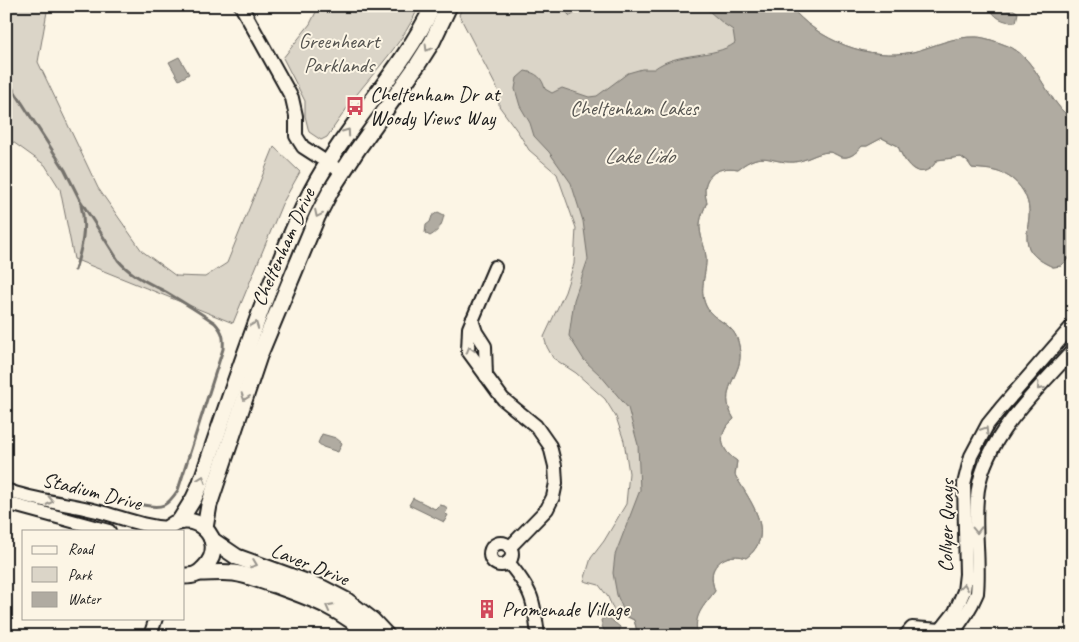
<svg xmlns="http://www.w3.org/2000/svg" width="1079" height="642" viewBox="0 0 1079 642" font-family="Caveat,sans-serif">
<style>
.green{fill:#dbd5c8;stroke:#7c7872}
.water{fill:#b0aba1;stroke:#75726c}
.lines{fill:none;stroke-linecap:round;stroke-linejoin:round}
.stream{stroke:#75726c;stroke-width:3}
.minor-casing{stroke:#1c1c1c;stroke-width:16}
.major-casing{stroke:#1c1c1c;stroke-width:19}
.minor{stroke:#fcf5e5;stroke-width:12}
.major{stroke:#fcf5e5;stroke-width:15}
.oneway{stroke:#97938b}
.labels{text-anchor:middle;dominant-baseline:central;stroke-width:4;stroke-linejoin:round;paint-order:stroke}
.park-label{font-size:21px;fill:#555450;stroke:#fcf5e5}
.poi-label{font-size:21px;fill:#1c1c1c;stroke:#fcf5e5;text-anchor:start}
.street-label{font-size:21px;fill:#1c1c1c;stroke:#fcf5e5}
.water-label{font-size:22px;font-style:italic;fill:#575551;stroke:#fcf5e5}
</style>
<rect width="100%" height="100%" fill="#fcf5e5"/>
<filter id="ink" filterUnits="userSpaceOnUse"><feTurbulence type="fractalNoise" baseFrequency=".02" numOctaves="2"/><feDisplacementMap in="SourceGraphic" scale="10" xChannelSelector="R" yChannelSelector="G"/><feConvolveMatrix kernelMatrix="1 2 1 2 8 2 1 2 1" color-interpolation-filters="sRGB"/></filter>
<g filter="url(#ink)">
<!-- green -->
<g class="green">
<polygon points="6,6 48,6 38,62 98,188 142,251 176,276 205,277 227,263 274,147 300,172 282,204 233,323 74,259 60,189 45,165 6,137"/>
<path d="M319,6H419C404,42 377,68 354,98C345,111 336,124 327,137L321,140L309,132L305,116V101L283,58L310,24Z"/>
<path d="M463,6H790C818,41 869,61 913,52C933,47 954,36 976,37C985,37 1000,43 1008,46C1032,56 1042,86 1057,104C1061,110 1067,115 1073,120V254L1061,266L1053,267C1044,263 1033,257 1029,248C1025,238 1028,227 1029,217C1031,196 1017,176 995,171C988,169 980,169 972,168L968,162L961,157L937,160C935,163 932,168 929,169C914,179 902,158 898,146L882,138L867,146H862C856,153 849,160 839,156C835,154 832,152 828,152C816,153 806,161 794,162C768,163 764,149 738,169C716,165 699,178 707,202C704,209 701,216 700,223C699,235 705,246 706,257C707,274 698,289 706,306C715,325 738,320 740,353C742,377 716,389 734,419C717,433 719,449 737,461L735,475C749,500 778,534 746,558C734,553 718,558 713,571C711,578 713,585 715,591C704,606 692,615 698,636H635L637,631L634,620L614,611L608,597L599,585L584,581L591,558L604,541L626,504L629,473L624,441L616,417L605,399L576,373L553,358L547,347L544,337L565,292L574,264L576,228L557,174L529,150L518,132L499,106V92L459,15Z"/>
</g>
<!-- water -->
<g class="water">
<polygon points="560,6 608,6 583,9 570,16"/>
<path d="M703,6H790C818,41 869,61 913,52C933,47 954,36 976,37C985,37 1000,43 1008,46C1032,56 1042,86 1057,104C1061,110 1067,115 1073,120V254L1061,266L1053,267C1044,263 1033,257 1029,248C1025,238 1028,227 1029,217C1031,196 1017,176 995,171C988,169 980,169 972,168L968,162L961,157L937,160C935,163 932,168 929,169C914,179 902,157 898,146L882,138L867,146H862C856,153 849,160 839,156C835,154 832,152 828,152C816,153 806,161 794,162C768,163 764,149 738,169C716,165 699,178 707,202C704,209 701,216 700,223C699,235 705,246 706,257C707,274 698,289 706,306C715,325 738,320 740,353C742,377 716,389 734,419C717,433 719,449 737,461L735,475C749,500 778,534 746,558C734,553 718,558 713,571C711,578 713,585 715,591C704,606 692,616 698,636H635L637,631L634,620L626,616L617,595L613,573L615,555L640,490L638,445L628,408L601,376L584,360L569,336L574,300L588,259L583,221L571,183L549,152L534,136L530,123L520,106L515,89L517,78L525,71C536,73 542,77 545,89L552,93L562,88L589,97L597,96L628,73L642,69H654C677,51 713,59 735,43L733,30L724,24Z"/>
<path d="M990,6H1004L1007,10L1013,9L1018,13L1016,22C1004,23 992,17 990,6Z"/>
<polygon points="179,57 189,74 179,80 169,62"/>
<path d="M438,212L444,215C442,225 439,231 430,236L425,233L426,225L430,222L432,216Z"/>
<polygon points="322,434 336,438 342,443 338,452 323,447 318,443"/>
<polygon points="413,498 435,509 439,505 445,506 447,510 445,514 448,515 444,522 409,505"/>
<polygon points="607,616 620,627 619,636 607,636 602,626 601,620"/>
</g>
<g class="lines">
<!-- stream -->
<g class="stream">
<path d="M6,78L65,170L80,200L118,260C131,276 148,282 166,292C183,302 199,312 215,323C223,332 224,337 223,349L178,490C167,506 163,509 143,505"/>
<path d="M75,270C82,247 87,228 81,205"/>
</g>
<!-- minor casing -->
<g class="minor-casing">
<g id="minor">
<polyline points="241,6 292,98 296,116 296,136 303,147 342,172"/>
<polyline points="495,267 469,328 468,351 503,399 536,426 550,446 555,466 556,483 553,497 547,509 510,547"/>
<polyline points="472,320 476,332 485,346 486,376"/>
<path d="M6,490C35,501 67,503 97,511C121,517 143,527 168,528"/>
<polyline points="6,503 109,531"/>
<circle cx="501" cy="554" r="11"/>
<path d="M508,562C532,591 534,599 538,636"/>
<polyline points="150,636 156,618"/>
<polyline points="905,636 912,628 942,630"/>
<polyline points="936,636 955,612 964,591 966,574 964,484 971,456 988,424 1001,408 1073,325"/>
<path d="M950,636C962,622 970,610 977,593C980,561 974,530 977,498C981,440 1036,392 1073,350"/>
</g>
</g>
<!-- major casing -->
<g class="major-casing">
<g id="major">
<path d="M179,522L194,498L200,485C223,417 245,350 271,284C284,252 296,220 312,190C347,124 401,73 433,6"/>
<polyline points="205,528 209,505 259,356 317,217 331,190 357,150 418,64 432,42 449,6"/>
<path d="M165,531C190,503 232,540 204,568C198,575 193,576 184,576"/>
<polyline points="212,540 237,557 320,587 347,601 372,620 387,636"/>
<path d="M199,573C211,573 223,572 234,573C248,575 261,581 275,585C308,597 344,609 369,636"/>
</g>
</g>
<!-- minor -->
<use href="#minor" class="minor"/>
<!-- major -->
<use href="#major" class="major"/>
</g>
<!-- one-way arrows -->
<defs><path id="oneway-chevron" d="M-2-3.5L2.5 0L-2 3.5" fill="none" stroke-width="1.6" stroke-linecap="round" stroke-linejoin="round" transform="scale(1.25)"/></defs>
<g class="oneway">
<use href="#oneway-chevron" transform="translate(428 48) rotate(121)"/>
<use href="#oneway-chevron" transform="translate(347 132) rotate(-55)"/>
<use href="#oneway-chevron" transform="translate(318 214) rotate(116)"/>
<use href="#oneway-chevron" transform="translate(255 325) rotate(-69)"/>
<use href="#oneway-chevron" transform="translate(470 350) rotate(-106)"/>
<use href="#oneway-chevron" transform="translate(1040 387) rotate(132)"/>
<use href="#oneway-chevron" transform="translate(245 397) rotate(109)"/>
<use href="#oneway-chevron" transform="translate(985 430) rotate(-58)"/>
<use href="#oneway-chevron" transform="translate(202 479) rotate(-70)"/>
<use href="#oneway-chevron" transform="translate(50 501) rotate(12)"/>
<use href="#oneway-chevron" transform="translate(977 530) rotate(88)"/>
<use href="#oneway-chevron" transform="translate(254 564) rotate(21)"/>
<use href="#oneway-chevron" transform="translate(964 587) rotate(-82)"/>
<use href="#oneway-chevron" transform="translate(329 607) rotate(-152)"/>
</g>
</g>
<!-- icons -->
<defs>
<g id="bus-bare" transform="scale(1.5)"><path d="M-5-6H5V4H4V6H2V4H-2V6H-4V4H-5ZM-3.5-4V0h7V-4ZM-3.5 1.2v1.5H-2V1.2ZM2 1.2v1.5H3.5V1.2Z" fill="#d1495b" stroke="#fcf5e5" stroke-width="2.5" paint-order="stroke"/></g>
<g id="building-bare" transform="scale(1.5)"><path d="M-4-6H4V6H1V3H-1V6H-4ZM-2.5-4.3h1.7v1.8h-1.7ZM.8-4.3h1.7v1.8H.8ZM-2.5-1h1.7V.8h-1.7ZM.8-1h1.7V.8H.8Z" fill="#d1495b" stroke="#fcf5e5" stroke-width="2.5" paint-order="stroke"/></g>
</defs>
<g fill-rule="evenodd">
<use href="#bus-bare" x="355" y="106"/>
<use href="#building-bare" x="487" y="609"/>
</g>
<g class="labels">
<!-- park labels -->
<g class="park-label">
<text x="339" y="41">Greenheart<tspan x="339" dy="24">Parklands</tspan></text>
<text x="634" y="108">Cheltenham Lakes</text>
</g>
<!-- poi labels -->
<g class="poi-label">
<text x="370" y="94">Cheltenham Dr at<tspan x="370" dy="24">Woody Views Way</tspan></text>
<text x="502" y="609">Promenade Village</text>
</g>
<!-- street labels -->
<g class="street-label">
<text transform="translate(283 247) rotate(-66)">Cheltenham Drive</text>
<text transform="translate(92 491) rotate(14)">Stadium Drive</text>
<text transform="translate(946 526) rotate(-89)">Collyer Quays</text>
<text transform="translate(310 564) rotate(22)">Laver Drive</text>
</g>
<!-- water labels -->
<g class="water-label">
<text x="639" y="156">Lake Lido</text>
</g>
</g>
<!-- margin -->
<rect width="1079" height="642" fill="none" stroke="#fcf5e5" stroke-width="25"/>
<rect x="12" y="12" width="1054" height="617" fill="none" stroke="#1c1c1c" stroke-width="2" filter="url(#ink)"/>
<!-- legend -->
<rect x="22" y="530" width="162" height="90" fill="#fcf5e5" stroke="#a29e95"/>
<rect x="32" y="546" width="25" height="8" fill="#fcf5e5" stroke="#a29e95"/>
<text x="68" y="554" font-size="15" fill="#1c1c1c">Road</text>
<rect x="32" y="567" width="25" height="15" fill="#dbd5c8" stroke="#a29e95"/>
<text x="68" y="580" font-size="15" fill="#1c1c1c">Park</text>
<rect x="32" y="592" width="25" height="15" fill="#b0aba1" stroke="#a29e95"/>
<text x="68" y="604" font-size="15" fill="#1c1c1c">Water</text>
</svg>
